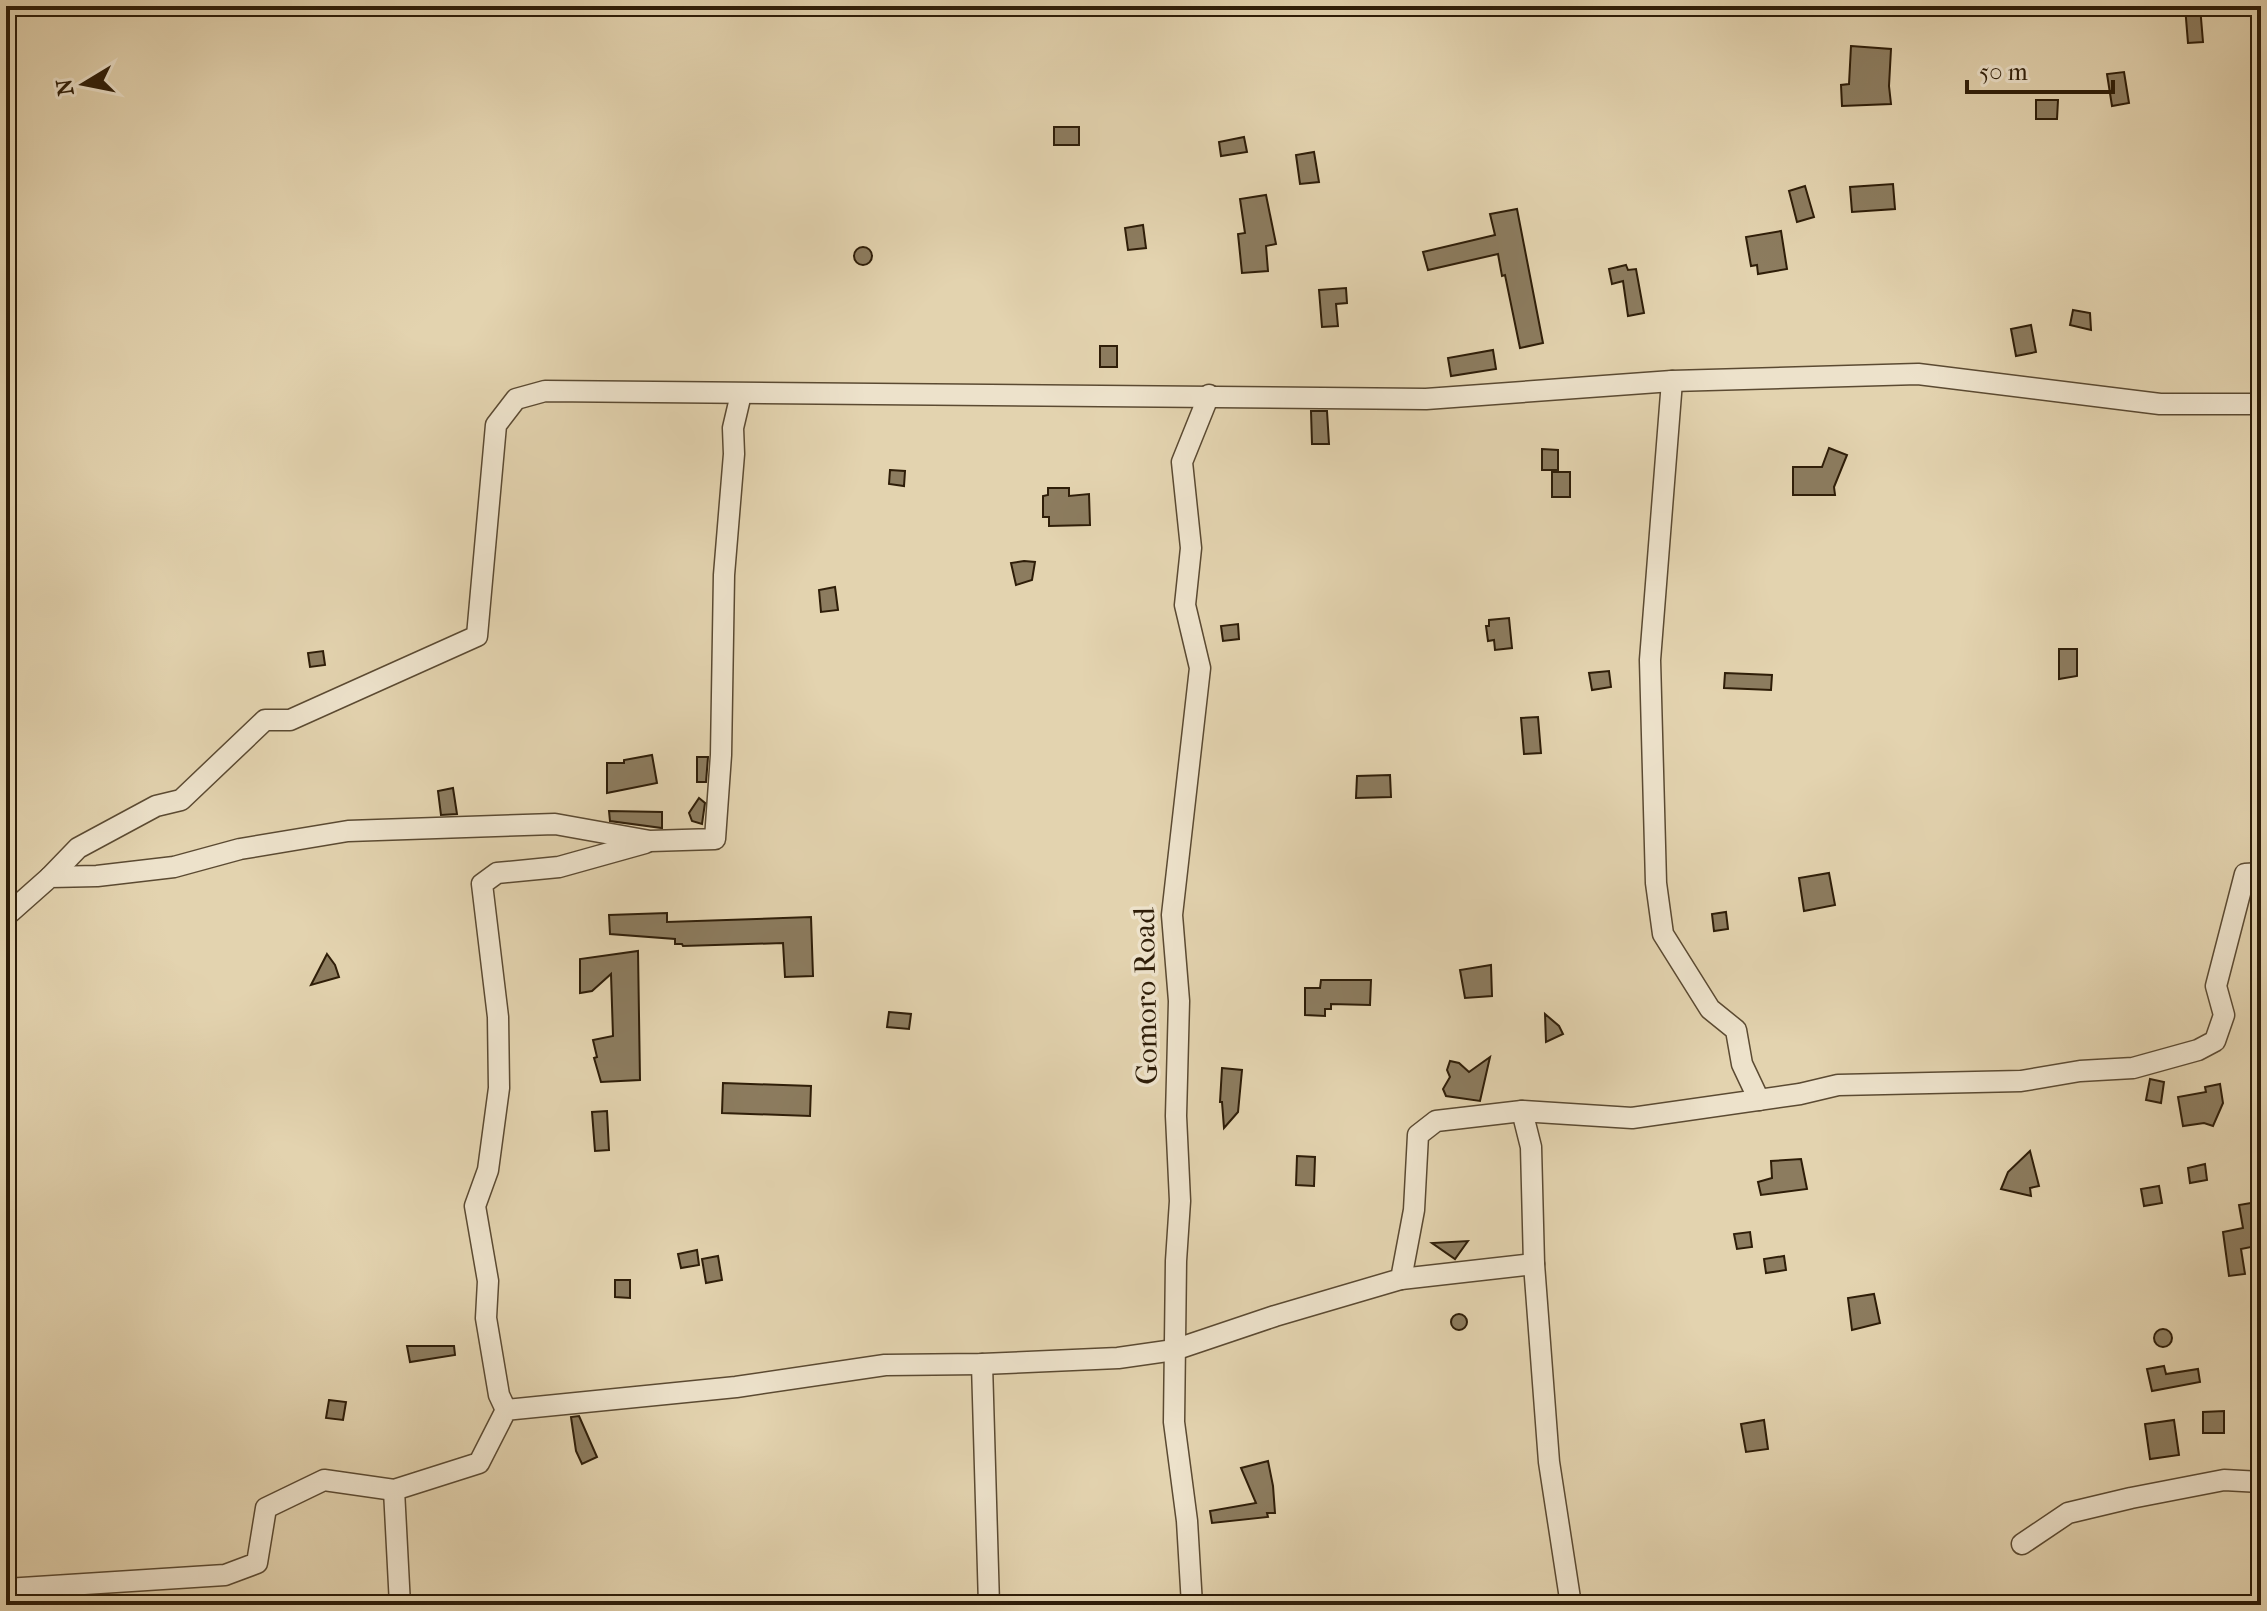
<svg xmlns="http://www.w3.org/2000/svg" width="2267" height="1611" viewBox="0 0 2267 1611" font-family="'IM FELL French Canon',serif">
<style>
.building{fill:#8c7c5f;stroke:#2e1d08;stroke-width:2}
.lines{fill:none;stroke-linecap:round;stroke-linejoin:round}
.minor-casing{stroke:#5b4a32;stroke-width:23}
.minor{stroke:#ede2cb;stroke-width:20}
.labels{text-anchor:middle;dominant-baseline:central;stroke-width:7;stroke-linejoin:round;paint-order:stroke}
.street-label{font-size:30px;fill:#2e1d08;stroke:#ede2cb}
</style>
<rect width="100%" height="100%" fill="#e3d3af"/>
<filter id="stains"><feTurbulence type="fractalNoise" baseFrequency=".0025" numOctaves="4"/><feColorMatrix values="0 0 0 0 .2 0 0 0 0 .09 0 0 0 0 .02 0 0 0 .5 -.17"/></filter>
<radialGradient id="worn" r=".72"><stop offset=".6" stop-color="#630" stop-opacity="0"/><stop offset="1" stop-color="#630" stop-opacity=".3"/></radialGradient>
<!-- building -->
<g class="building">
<polygon points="2185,6 2200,6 2203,42 2188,43"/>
<polygon points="1851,46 1891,49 1889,86 1891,104 1842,106 1841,85 1849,84"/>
<polygon points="2124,72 2129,103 2112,106 2107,74"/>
<polygon points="2036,100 2058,100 2057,119 2036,119"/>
<rect x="1054" y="127" width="25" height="18"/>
<polygon points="1244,137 1247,152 1221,156 1219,142"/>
<polygon points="1314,152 1319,182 1300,184 1296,155"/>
<polygon points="1893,184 1895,209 1852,212 1850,187"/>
<polygon points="1805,186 1814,217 1797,222 1789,191"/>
<polygon points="1266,195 1276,244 1266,246 1268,271 1242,273 1238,234 1245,233 1240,199"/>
<polygon points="1517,209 1543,343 1520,348 1505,275 1502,276 1498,254 1428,270 1423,252 1495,235 1490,214"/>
<polygon points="1143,225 1146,248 1128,250 1125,228"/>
<polygon points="1781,231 1787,269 1758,274 1757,265 1751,266 1746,237"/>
<circle cx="863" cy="256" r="9"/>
<polygon points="1626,265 1628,270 1636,269 1644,313 1628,316 1623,281 1612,284 1609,269"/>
<polygon points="1346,288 1347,303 1336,304 1338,326 1322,327 1319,290"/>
<polygon points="2073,310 2090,313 2091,330 2070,325"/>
<polygon points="2031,325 2036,352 2016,356 2011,329"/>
<rect x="1100" y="346" width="17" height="21"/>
<polygon points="1493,350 1496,369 1451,376 1448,358"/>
<polygon points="1311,411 1327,411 1329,444 1312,444"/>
<polygon points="1829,448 1847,455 1834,487 1835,495 1793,495 1793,467 1822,467"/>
<polygon points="1542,449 1558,450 1558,470 1542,470"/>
<polygon points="890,470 905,471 904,486 889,484"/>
<rect x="1552" y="472" width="18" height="25"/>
<polygon points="1048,488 1069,488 1069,496 1089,494 1090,525 1049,526 1049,517 1043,517 1043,496 1048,495"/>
<polygon points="1024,561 1035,562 1032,580 1016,585 1011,563"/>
<polygon points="835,587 838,610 821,612 819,590"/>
<polygon points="1509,618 1512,648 1495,650 1494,640 1488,641 1486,626 1489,626 1489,620"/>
<polygon points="1238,624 1239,639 1223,641 1221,626"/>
<polygon points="2059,649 2077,649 2077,676 2059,679"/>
<polygon points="323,651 325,665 310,667 308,653"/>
<polygon points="1609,671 1611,687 1592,690 1589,673"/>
<polygon points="1725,673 1772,675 1771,690 1724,688"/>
<polygon points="1538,717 1541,753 1524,754 1521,718"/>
<polygon points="652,755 657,783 607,793 607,763 624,763 624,760"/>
<polygon points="697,757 708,757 706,782 697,782"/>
<polygon points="1390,775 1391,797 1356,798 1357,776"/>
<polygon points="453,788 457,814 441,815 438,791"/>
<polygon points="699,798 705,803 702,824 692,821 689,813"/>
<polygon points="609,811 662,812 662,828 610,821"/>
<polygon points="1829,873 1835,905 1804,911 1799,878"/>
<polygon points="1726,912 1728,929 1714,931 1712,914"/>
<polygon points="667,913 667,922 811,917 813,976 785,977 783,943 683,946 682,944 675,944 675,939 610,934 609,915"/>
<polygon points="638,951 640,1080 601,1082 594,1058 597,1057 593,1040 613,1036 611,974 592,991 580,993 580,959"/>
<polygon points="327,954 335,965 339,977 311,985"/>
<polygon points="1491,965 1492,996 1465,998 1460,970"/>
<polygon points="1321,980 1371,980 1370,1005 1331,1004 1331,1009 1325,1009 1325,1016 1305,1015 1305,988 1320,988"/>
<polygon points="889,1012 911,1014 909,1029 887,1027"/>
<polygon points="1545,1014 1559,1026 1563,1034 1546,1042"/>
<polygon points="1490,1057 1480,1101 1446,1096 1443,1089 1450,1077 1447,1070 1450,1061 1459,1063 1469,1072"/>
<polygon points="1222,1068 1242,1070 1238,1112 1224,1128 1222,1102 1220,1102"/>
<polygon points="2150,1079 2164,1082 2161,1103 2146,1100"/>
<polygon points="723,1083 811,1086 810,1116 722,1113"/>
<polygon points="2220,1084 2223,1103 2213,1126 2204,1123 2183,1126 2178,1097 2206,1092 2205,1087"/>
<polygon points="607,1111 609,1150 595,1151 592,1112"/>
<polygon points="2030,1151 2039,1186 2030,1188 2031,1196 2001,1189 2008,1172"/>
<polygon points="1297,1156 1315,1157 1314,1186 1296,1185"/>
<polygon points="1801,1159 1807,1189 1761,1195 1758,1182 1772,1178 1771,1161"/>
<polygon points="2205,1164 2207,1180 2190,1183 2188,1168"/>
<polygon points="2159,1186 2162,1203 2144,1206 2141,1189"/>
<polygon points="2257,1202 2261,1245 2241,1249 2245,1274 2229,1276 2223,1232 2243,1228 2239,1205"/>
<polygon points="1750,1232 1752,1247 1737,1249 1734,1234"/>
<polygon points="1468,1241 1455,1259 1432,1243"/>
<polygon points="697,1250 699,1265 681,1268 678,1254"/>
<polygon points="718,1256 722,1280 706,1283 702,1259"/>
<polygon points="1784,1256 1786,1270 1766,1273 1764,1259"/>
<polygon points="615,1280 630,1280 630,1298 615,1297"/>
<polygon points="1874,1294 1880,1323 1852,1330 1848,1298"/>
<circle cx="1459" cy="1322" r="8"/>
<circle cx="2163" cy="1338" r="9"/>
<polygon points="407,1346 454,1346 455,1355 410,1362"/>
<polygon points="2164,1366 2166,1374 2198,1369 2200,1382 2152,1391 2147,1369"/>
<polygon points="329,1400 346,1402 343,1420 326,1418"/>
<polygon points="2224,1411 2224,1433 2203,1433 2203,1412"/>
<polygon points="579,1416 597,1457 582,1464 576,1451 571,1417"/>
<polygon points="1764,1420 1768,1449 1746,1452 1741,1424"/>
<polygon points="2174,1420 2179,1455 2150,1459 2145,1424"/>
<polygon points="1268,1461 1273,1486 1275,1513 1267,1513 1268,1517 1212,1523 1210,1511 1256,1503 1241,1468"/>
</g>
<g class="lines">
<!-- minor casing -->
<g class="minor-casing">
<g id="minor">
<polyline points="1672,381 1650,660 1656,883 1663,934 1710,1009 1736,1030 1742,1064 1759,1100"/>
<polyline points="50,877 78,848 156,806 181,800 265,720 290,720 477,636 496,425 516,399 545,391 1426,399 1672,381 1918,374 2160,404 2261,404"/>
<polyline points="6,916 50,877 97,876 174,867 240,849 348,831 555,824 650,841 715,839 721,755 724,575 734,454 733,428 741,394"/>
<polyline points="1522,1111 1531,1147 1534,1264 1549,1462 1571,1605"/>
<polyline points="1401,1279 1534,1264"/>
<polyline points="982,1364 989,1605"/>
<polyline points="506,1410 499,1395 486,1318 488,1281 475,1206 488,1170 499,1088 498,1017 482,884 497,873 559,867 645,843"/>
<polyline points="394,1490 400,1605"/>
<polyline points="2022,1544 2068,1513 2131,1498 2224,1480 2261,1482"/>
<polyline points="6,1589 225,1575 257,1563 266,1508 324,1480 394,1490 479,1463 506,1410 736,1387 885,1365 982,1364 1118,1358 1174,1350 1275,1316 1401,1279 1414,1210 1418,1135 1436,1121 1522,1111 1632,1118 1800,1094 1838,1085 2021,1081 2080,1071 2133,1068 2198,1050 2215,1041 2224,1015 2216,986 2245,874 2261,873"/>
<polyline points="1192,1605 1187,1521 1174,1422 1176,1261 1180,1201 1176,1116 1179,1001 1172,915 1200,668 1185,605 1191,548 1182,462 1209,395"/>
</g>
</g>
<!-- minor -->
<use href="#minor" class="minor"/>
</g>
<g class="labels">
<!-- street labels -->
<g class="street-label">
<text transform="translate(1146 996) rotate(-91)">Gomoro Road</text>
</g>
</g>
<!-- margin -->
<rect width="2267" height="1611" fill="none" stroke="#e3d3af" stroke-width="32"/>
<rect x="8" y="8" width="2251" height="1595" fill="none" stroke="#2e1d08" stroke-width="4"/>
<rect x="16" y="16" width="2235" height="1579" fill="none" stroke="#2e1d08" stroke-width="2"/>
<!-- north arrow -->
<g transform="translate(84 84) rotate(260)" stroke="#ede2cb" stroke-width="6" paint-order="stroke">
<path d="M0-6L14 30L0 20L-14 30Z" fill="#2e1d08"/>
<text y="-12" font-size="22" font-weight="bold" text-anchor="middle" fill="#2e1d08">N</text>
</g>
<!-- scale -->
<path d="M1967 80v12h146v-12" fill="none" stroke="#2e1d08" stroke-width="4"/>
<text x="1979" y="80" font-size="24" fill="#2e1d08" stroke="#ede2cb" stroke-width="6" paint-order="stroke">50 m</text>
<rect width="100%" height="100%" filter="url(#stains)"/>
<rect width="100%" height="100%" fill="url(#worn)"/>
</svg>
